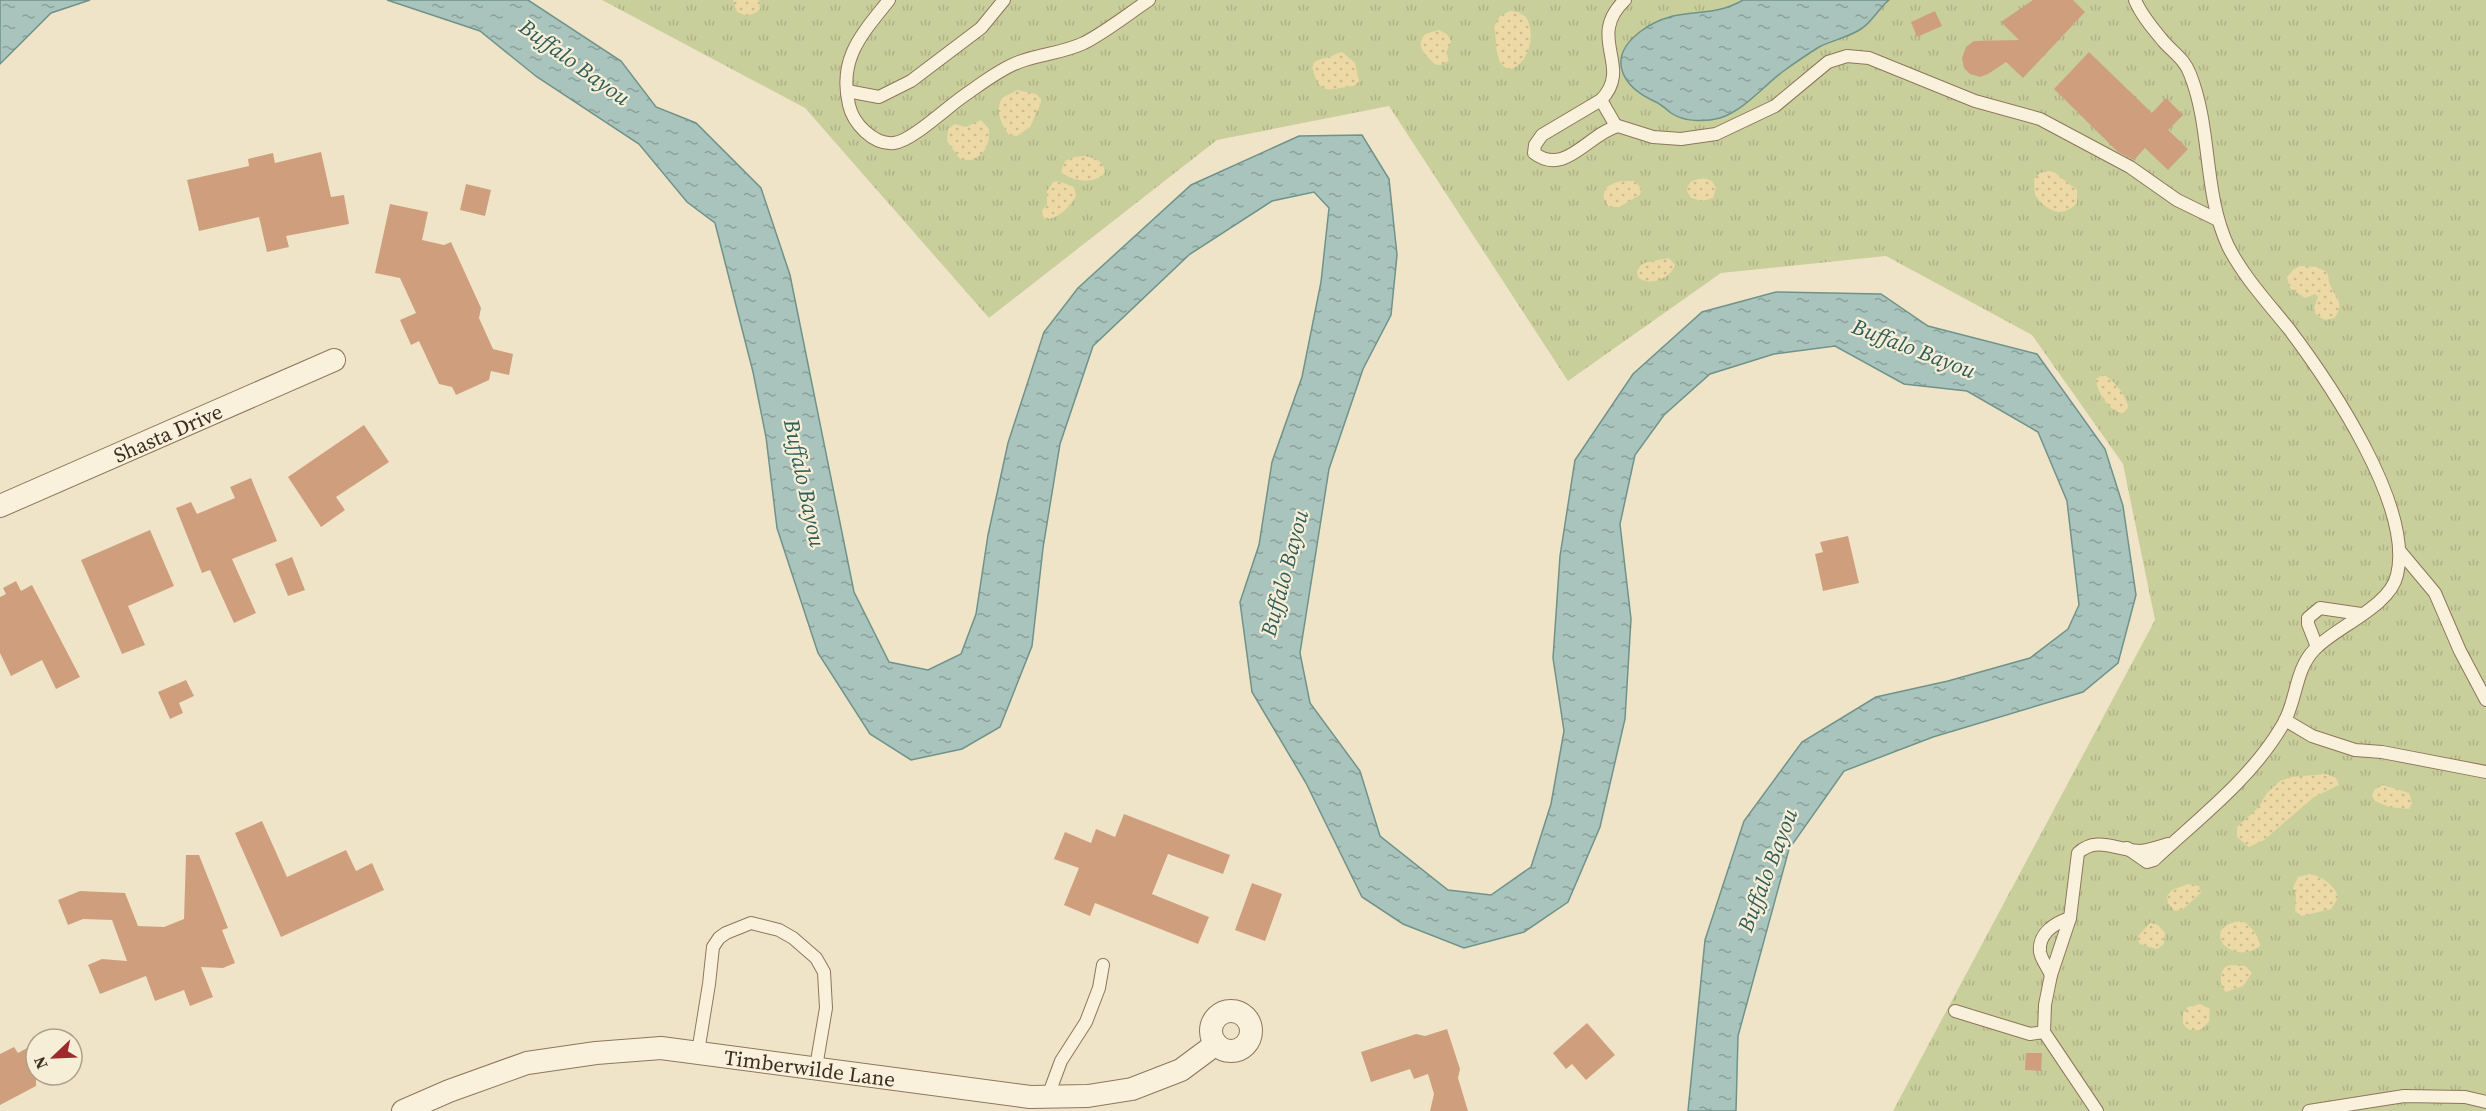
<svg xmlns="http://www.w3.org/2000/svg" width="2486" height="1111" viewBox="0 0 2486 1111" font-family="'Source Serif 4',serif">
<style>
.grass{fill:url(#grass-tufts)}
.sand{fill:url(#sand-dots)}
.water{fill:url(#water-ripples);stroke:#6f938a;stroke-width:1.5}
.building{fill:#cf9f7d}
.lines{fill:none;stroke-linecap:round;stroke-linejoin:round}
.service-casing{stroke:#8d765c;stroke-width:14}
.minor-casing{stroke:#8d765c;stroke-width:24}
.service{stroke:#faf1dc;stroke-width:12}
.minor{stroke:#faf1dc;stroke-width:22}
.labels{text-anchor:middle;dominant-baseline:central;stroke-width:4.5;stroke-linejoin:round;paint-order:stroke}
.street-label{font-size:21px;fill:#3d2e20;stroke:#f7eed8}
.water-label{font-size:22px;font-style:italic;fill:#2f5d5a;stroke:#f7eed8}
</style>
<defs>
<pattern id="grass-tufts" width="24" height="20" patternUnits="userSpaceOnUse" patternTransform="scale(1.5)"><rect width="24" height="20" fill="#c9cf9b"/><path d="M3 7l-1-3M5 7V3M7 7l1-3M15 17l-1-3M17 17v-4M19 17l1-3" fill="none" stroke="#aeb285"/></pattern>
<pattern id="sand-dots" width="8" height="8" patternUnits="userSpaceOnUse" patternTransform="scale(1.5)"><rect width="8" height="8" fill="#ecd9a5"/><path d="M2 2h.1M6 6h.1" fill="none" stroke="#cbbb8e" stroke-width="1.8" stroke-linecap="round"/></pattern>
<pattern id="water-ripples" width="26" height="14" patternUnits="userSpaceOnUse" patternTransform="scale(1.5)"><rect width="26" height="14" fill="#a9c4bc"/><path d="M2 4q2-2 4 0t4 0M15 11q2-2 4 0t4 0" fill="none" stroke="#8ba098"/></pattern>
</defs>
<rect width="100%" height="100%" fill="#f0e4c8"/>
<!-- grass -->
<polygon class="grass" points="602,0 2486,0 2486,1111 1893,1111 2155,620 2123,464 2032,335 1886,256 1721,273 1568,381 1389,106 1217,140 989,318 805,108"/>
<!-- sand -->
<g class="sand">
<path d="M733,0H759L760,9C753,16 746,17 737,12Z"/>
<path d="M1510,11L1518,12L1526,17C1536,33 1530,62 1511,69C1492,66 1498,41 1494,27L1500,16Z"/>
<path d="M1439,30L1448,35L1451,41L1446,53L1449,58L1448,61C1437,69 1434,64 1427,56C1420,48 1418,44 1425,34Z"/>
<path d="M1342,52L1355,63L1359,81L1354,86C1346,86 1333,91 1326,89C1320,87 1318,84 1316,79C1309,62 1313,61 1329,57C1333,56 1337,53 1342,52Z"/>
<path d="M1017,90L1036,94L1041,99V103L1030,127L1017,136L1009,135C1001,124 995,111 1002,98Z"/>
<path d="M981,120L989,129C991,147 979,165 960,159L947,141L948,129L955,124L966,127Z"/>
<path d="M1084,156C1095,158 1103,160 1105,172L1102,176C1090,184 1072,181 1061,172L1065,161L1075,157Z"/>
<path d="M2048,171L2054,172L2077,190V203C2062,219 2046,211 2035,195L2034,179L2040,173Z"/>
<path d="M1707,179L1712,181L1716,188L1713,198L1702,201L1691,198L1687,191C1687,180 1698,178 1707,179Z"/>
<path d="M1058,181L1074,187L1076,196C1070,207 1057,220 1045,219L1041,212L1047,204V191L1053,182Z"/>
<path d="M1622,181H1635L1641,189L1640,195L1619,207H1609L1604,199C1602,187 1611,183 1622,181Z"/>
<path d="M1669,258L1675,265C1670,279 1649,287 1638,277L1637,271L1641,265L1647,262Z"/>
<path d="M2300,266L2317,267L2327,272C2329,277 2328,282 2331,287C2337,299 2345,305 2334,318L2325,320L2316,315L2314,308L2318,297L2315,294L2305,298L2290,288L2287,277L2293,270Z"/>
<path d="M2103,375C2112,377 2128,398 2128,408L2123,413C2110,413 2096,391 2096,379Z"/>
<polygon points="2326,774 2336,778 2339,785 2314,797 2264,840 2249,847 2237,837 2237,827 2257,809 2267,793 2280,781 2291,777"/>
<polygon points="2383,785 2409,793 2412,803 2409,809 2389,807 2375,801 2372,796 2374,790"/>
<path d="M2310,874C2323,877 2335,885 2338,898L2331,909L2302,916L2295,911L2296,895L2293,888L2298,877Z"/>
<polygon points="2188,884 2199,886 2201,893 2183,909 2175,911 2168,903 2167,896 2172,890"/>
<path d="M2241,921C2249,923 2260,937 2260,946C2230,968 2198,926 2241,921Z"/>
<polygon points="2150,923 2158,925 2165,933 2164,944 2157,949 2140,944 2138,941 2139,935"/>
<path d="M2230,965L2245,966L2252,973L2243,986L2226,992C2219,986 2219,975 2225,967Z"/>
<polygon points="2200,1004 2210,1009 2209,1022 2200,1030 2189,1030 2183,1024 2183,1013 2188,1007"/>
</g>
<!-- water -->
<g class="water">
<polygon points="0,0 90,0 51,13 0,64"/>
<polygon points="387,0 528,0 621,61 656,107 696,123 761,188 790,275 854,592 889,662 928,670 961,654 976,614 988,535 1008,443 1044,332 1078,288 1191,185 1299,136 1362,135 1389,179 1397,255 1391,315 1363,369 1329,469 1300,653 1310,703 1360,771 1380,836 1448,890 1491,895 1531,867 1551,804 1564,731 1553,658 1560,556 1575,460 1633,374 1702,312 1776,292 1881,294 1928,326 2037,354 2105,449 2123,506 2136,595 2118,663 2083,692 1933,737 1844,771 1789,849 1738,1036 1736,1111 1688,1111 1705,940 1744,821 1802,742 1876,697 1948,681 2030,658 2068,629 2079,605 2067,501 2038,432 1967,391 1904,384 1835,346 1774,354 1710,374 1664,415 1635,455 1620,524 1631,619 1625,719 1600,827 1568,902 1524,932 1464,948 1403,924 1362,897 1306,783 1252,692 1240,602 1259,545 1272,462 1302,377 1321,282 1329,208 1314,192 1272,201 1190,254 1093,346 1060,444 1043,548 1032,646 1000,727 962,749 911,760 870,734 818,653 777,528 766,437 753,372 715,223 687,202 639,144 537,77 480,31"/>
<path d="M1743,0H1889C1879,8 1872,22 1861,29C1849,37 1833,40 1819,47C1808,54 1796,62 1785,70C1764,85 1745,110 1720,118C1705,122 1684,122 1671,113C1666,109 1662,105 1656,102C1622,87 1605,58 1641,31C1677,4 1707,21 1743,0Z"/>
</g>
<!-- building -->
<g class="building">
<polygon points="2033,0 2073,0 2085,12 2023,78 2006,62 1988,74 1980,77 1970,74 1964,68 1962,58 1966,47 1974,41 2019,40 2001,22"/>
<polygon points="1935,11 1942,26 1917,37 1911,22"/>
<polygon points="2089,52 2152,113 2166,98 2183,115 2168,130 2188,149 2168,170 2145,148 2134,160 2118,152 2054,89"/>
<polygon points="321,152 331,197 344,195 349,224 286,236 289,247 267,252 259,217 199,231 187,180 249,166 248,159 273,153 275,163"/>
<polygon points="466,184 491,190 485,216 460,210"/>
<polygon points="390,204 428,212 422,240 444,245 451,242 481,308 479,318 493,349 513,354 509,375 491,371 489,380 456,395 452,387 439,384 419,341 411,345 400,320 416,313 400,278 375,273"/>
<polygon points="364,425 389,462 336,497 345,510 321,527 288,477"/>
<polygon points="251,478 277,541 232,559 256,613 234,623 210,570 202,573 176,508 191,502 197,514 235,498 230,487"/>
<polygon points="150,530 174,586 128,606 145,645 122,654 81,560"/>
<polygon points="1848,536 1859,583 1823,591 1815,554 1823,552 1820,542"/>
<polygon points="292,557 305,590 288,596 275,564"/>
<polygon points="16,581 21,591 32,585 80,677 56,689 42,660 11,676 0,653 0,597 6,594 3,588"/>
<polygon points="186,680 194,696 179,703 183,713 170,719 158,692"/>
<polygon points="1124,814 1230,855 1223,874 1168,854 1152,894 1209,917 1198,944 1095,903 1090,916 1064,905 1079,868 1054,859 1065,832 1091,843 1096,829 1115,837"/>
<polygon points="262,821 287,877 346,850 356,871 372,863 384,890 281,937 235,833"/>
<polygon points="186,855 199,855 228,928 222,930 235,963 223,968 201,967 213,997 190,1006 184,990 155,1001 146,976 100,994 88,965 102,959 127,961 112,920 83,919 68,925 58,900 80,891 125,893 138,926 164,927 184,919"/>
<polygon points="1252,883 1282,894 1265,941 1235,930"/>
<polygon points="1587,1023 1615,1055 1586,1080 1572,1064 1566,1069 1553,1053"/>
<polygon points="1447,1029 1460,1069 1458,1078 1468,1111 1430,1111 1434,1094 1428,1074 1414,1079 1410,1069 1371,1082 1361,1052 1416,1034 1425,1036"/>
<polygon points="36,1043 36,1086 0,1105 0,1054 14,1047 18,1053"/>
<polygon points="2026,1053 2042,1053 2041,1071 2025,1070"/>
</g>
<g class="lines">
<!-- service casing -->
<g class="service-casing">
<g id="service">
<path d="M889,0C862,34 838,58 849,105C853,123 873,145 894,143C912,141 947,107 965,95C981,84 1000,69 1019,62C1040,54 1063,53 1084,43C1107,31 1128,14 1149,0"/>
<path d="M1625,0C1585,38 1634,66 1601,100L1542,135L1535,145L1534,153C1565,177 1588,134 1618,126L1653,137L1681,139L1716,134L1775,106L1828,62L1847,56L1869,58L1975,101L2040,119L2130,167L2177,200L2218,220"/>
<polyline points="847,91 879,97 911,81 981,28 1004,0"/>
<polyline points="1601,100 1616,126"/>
<polyline points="2399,550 2435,593 2460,651 2486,700"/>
<polyline points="2317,647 2308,624 2308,618 2320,608 2361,614"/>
<polyline points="2285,720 2312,736 2355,750 2382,752 2486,772"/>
<path d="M2127,848L2147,862L2154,860C2198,819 2251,779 2282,726C2297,703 2294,671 2314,650C2335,627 2390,607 2397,575C2414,507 2329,382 2289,329C2268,303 2243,276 2228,246C2203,192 2212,129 2190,74C2185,60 2174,53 2164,42C2154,30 2141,15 2135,0"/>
<path d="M2051,975C2048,968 2041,959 2040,952C2038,933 2055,923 2070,918"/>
<polyline points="1955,1011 2030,1034 2044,1032 2097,1111"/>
<path d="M2044,1032L2045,1005L2051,975L2070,918L2078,853C2097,835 2118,851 2141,851C2150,850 2159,847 2168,844"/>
<polyline points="698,1052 709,984 713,947 719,938 726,933 751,923 779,930 793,938 816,958 824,972 826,1008 816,1067"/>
<polyline points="1048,1096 1061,1061 1086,1022 1099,988 1103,965"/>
<polyline points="2309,1111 2404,1096 2465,1097 2486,1102"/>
</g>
</g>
<!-- minor casing -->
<g class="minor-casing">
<g id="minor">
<path id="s1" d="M0,506L334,360"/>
<circle cx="1231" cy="1031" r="20"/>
<path id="s2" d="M403,1111L449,1091L527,1063L596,1053L661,1048L1030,1097L1088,1096L1132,1089L1181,1070L1216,1044"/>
</g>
</g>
<!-- service -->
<use href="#service" class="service"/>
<!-- minor -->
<use href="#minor" class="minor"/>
</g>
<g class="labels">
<!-- street labels -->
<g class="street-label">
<text stroke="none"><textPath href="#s1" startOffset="183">Shasta Drive</textPath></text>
<text stroke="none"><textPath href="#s2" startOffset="418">Timberwilde Lane</textPath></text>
</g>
<!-- water labels -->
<g class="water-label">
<text transform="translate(575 62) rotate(36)">Buffalo Bayou</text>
<text transform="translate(1914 348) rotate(21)">Buffalo Bayou</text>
<text transform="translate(805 483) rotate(78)">Buffalo Bayou</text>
<text transform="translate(1284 573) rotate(-75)">Buffalo Bayou</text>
<text transform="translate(1767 870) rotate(-69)">Buffalo Bayou</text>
</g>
</g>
<!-- north arrow -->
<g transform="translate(54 1057) rotate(247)"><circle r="28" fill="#f7eed8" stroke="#ada18e" stroke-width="1.5"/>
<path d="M0-4.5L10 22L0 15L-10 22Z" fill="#9e2a2b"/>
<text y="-9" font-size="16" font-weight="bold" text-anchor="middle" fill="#3d2e20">N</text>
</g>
</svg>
